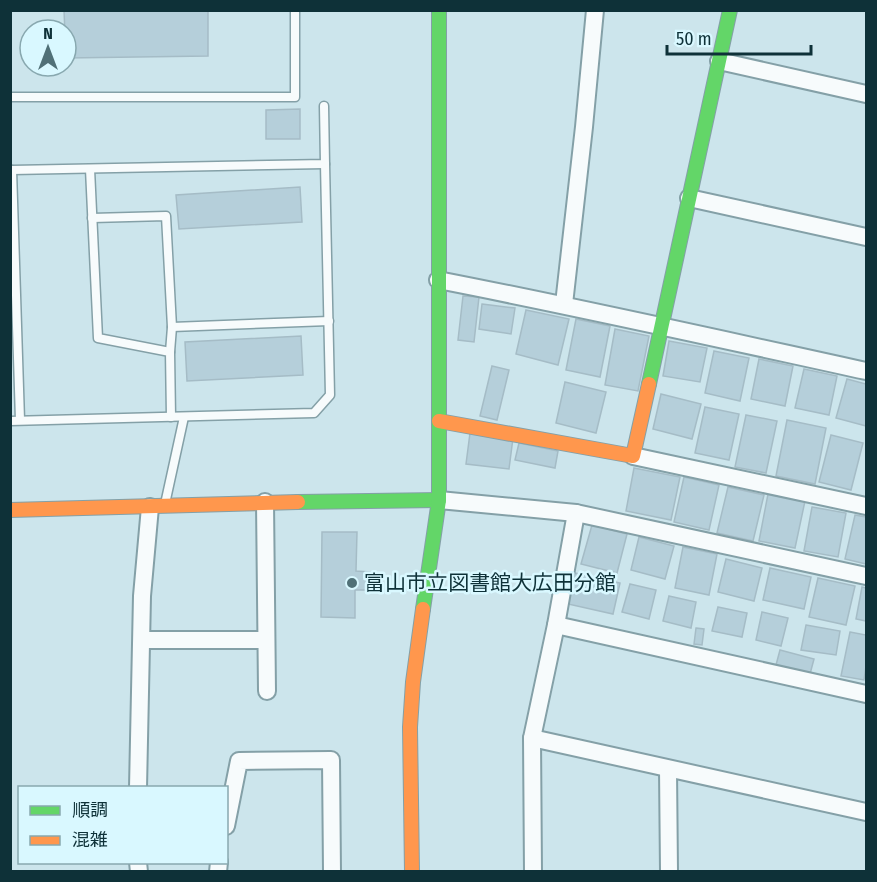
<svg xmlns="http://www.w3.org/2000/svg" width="877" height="882" viewBox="0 0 877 882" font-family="'Fira Sans Condensed','Noto Sans JP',sans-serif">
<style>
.building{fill:#b5cfda;stroke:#a5bcc6;stroke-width:1.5}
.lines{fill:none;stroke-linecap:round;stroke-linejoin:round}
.lane-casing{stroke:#84a0a7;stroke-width:11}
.street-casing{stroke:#84a0a7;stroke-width:20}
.fast-casing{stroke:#84a0a7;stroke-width:16}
.slow-casing{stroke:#84a0a7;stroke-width:16}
.lane{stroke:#f7fbfc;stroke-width:8}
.street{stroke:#f7fbfc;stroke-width:16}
.fast{stroke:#63d668;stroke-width:14}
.slow{stroke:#ff974d;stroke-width:14}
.poi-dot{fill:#507077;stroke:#d9f8ff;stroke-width:2}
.labels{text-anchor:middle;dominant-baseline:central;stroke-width:5;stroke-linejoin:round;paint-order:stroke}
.poi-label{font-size:21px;fill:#0e3138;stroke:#d9f8ff;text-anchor:start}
</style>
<rect width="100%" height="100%" fill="#cce5ec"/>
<!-- building -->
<g class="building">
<polygon points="64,10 208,10 208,56 66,58"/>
<polygon points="300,109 300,139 266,139 266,110"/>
<polygon points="300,187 302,222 179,229 176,195"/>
<polygon points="463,296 479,297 474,342 458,340"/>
<polygon points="482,304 515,308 511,334 479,329"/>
<polygon points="526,310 569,319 558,365 516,354"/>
<polygon points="576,319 610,326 600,377 566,370"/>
<polygon points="615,329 649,336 638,391 605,385"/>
<polygon points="301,336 303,375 187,381 185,342"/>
<polygon points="669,341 707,348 700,382 663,376"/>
<polygon points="714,351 749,358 740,401 705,393"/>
<polygon points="759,359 793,366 785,406 751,399"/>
<polygon points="492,366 509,370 497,420 480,416"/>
<polygon points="804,369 837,376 829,415 795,408"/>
<polygon points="847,379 866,384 866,426 836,418"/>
<polygon points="565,382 606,392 596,433 556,423"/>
<polygon points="661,394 701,404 692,439 653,429"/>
<polygon points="705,407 739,414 729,460 695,453"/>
<polygon points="746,415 777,421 766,473 735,467"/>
<polygon points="787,420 826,428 815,484 776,476"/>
<polygon points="470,433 513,438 509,469 466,464"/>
<polygon points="831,435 863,443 851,490 819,482"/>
<polygon points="519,443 558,451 555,468 515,460"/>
<polygon points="634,468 680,477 671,520 626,511"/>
<polygon points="684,477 719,485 709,530 674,522"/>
<polygon points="728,487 764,495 753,541 717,533"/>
<polygon points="768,494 805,501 795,548 759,541"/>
<polygon points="812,507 846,513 838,557 804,551"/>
<polygon points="855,515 866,517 866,564 845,559"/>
<polygon points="592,525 627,534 617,573 581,564"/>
<polygon points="322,532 357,532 356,571 370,572 370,590 355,590 355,618 321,617"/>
<polygon points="639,537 674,546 665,579 631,570"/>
<polygon points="683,547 717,554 709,595 675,588"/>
<polygon points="726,559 762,568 754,601 718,592"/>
<polygon points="770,568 811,577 804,609 763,600"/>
<polygon points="575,573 620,583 613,614 568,604"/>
<polygon points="818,578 855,586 846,625 809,617"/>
<polygon points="630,584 656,590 649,619 622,612"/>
<polygon points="862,587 866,588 866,621 856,619"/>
<polygon points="669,596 696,602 691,628 663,621"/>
<polygon points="718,607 747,613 742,637 712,631"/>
<polygon points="762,612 788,618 781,646 756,640"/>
<polygon points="806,625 840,631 836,655 801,650"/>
<polygon points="696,628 704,629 702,645 694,644"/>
<polygon points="850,632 866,635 866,666 864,680 841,676"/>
<polygon points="780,650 814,659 810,674 776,665"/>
</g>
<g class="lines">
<!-- lane casing -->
<g class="lane-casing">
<g id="lane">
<polyline points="10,97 295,97 295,10"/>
<polyline points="90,169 98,338 170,352 171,417"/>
<polyline points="10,170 12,170 20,420"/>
<polyline points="12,170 325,164 324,106"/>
<polyline points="92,218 166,216 172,327 170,352"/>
<polyline points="172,327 329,321"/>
<polyline points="10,421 314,413 330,395 325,164"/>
<polyline points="165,504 184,417"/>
</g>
</g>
<!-- street casing -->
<g class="street-casing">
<g id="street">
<polyline points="719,61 866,94"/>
<polyline points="689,198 866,237"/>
<path d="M438,280C582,308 724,340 866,371"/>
<polyline points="564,304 584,127 595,10"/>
<polyline points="633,456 866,506"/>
<polyline points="439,500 576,513 866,576"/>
<polyline points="265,502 267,691"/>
<polyline points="556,625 866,694"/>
<polyline points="142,640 266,640"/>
<polyline points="532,738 866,812"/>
<polyline points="668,769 669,872"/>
<polyline points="138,788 142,596 150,507"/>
<polyline points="226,826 239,761 331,760 332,872"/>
<polyline points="138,862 139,872"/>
<polyline points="218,872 219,862"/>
<polyline points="533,872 532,738 556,625 576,513"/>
</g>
</g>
<!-- fast casing -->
<g class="fast-casing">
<g id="fast">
<polyline points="649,384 730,10"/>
<polyline points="298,502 439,500"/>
<polyline points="423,609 439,500 439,10"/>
</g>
</g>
<!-- slow casing -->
<g class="slow-casing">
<g id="slow">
<polyline points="439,421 633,456 649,384"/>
<polyline points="10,510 298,502"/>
<polyline points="412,872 410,727 413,682 423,609"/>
</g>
</g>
<!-- lane -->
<use href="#lane" class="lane"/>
<!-- street -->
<use href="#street" class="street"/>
<!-- fast -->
<use href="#fast" class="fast"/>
<!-- slow -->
<use href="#slow" class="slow"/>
</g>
<!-- markers -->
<circle class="poi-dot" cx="352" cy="583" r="6"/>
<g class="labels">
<!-- poi labels -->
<g class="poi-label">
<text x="364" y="583">富山市立図書館大広田分館</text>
</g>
</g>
<!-- border -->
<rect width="877" height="882" fill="none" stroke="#0e3138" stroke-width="24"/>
<!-- legend -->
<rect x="18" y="786" width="210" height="78" fill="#d9f8ff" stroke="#88a8af" stroke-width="1.5"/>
<rect x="30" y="806" width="30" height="9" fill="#63d668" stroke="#88a8af" stroke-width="1.5"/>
<text x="72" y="816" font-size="18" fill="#0e3138">順調</text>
<rect x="30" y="836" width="30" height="9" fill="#ff974d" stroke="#88a8af" stroke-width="1.5"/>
<text x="72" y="846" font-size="18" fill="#0e3138">混雑</text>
<!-- north arrow -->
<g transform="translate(48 48)"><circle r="28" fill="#d9f8ff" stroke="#88a8af" stroke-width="1.5"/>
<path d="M0-4.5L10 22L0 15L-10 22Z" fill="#507077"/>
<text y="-9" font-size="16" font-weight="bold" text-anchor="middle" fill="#0e3138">N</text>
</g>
<!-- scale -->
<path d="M667 45v9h144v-9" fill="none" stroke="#0e3138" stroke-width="3"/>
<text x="676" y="45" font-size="18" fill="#0e3138" stroke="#d9f8ff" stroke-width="4.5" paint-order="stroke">50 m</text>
</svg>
